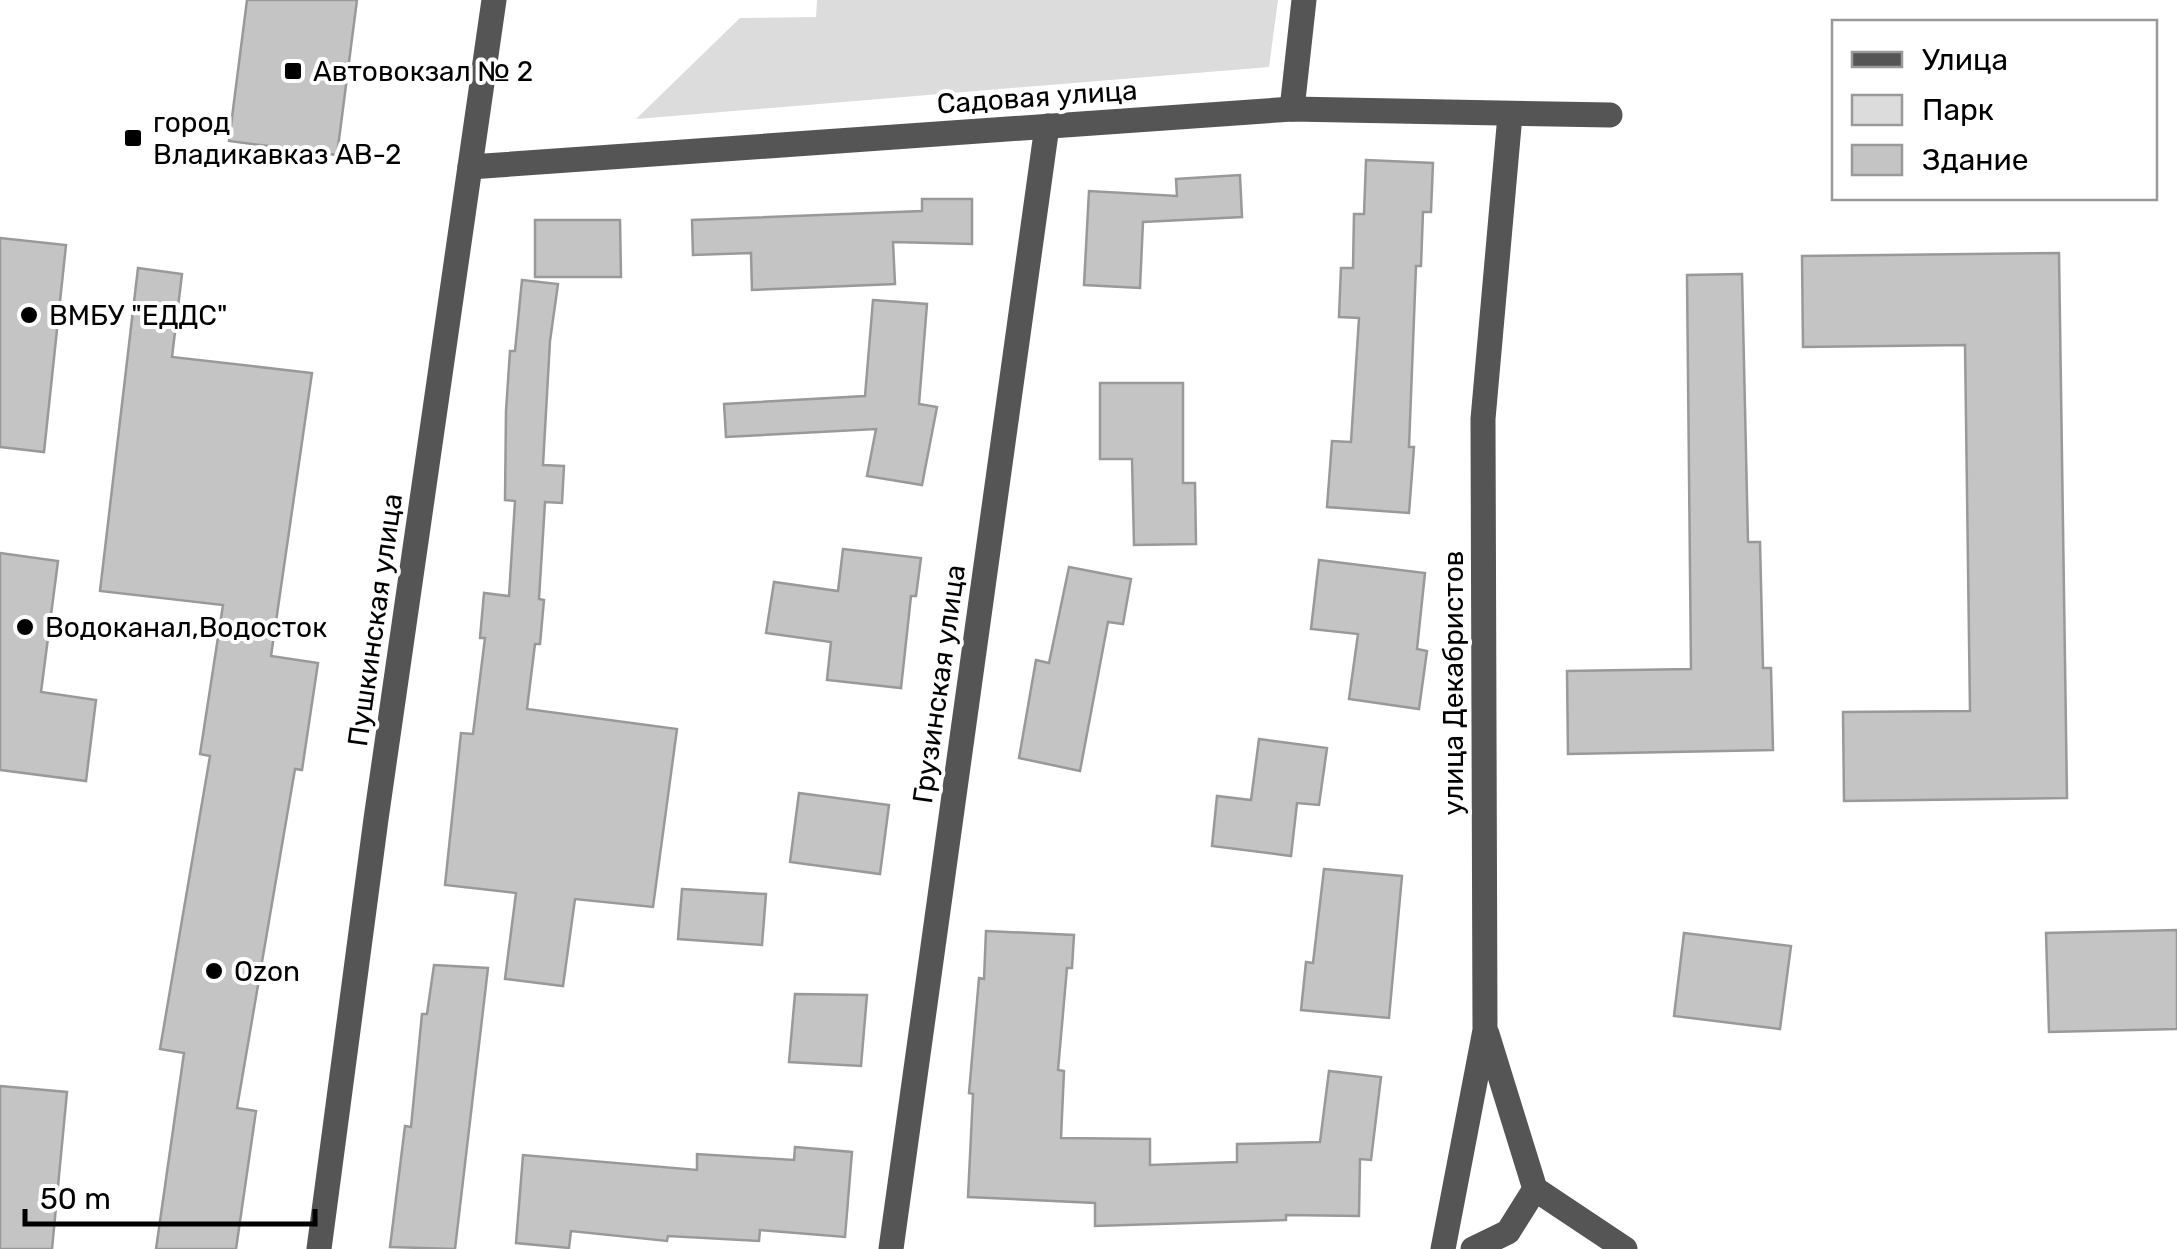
<svg xmlns="http://www.w3.org/2000/svg" width="2177" height="1249" viewBox="0 0 2177 1249" font-family="Rubik,sans-serif">
<style>
.green{fill:#dcdcdc}
.building{fill:#c4c4c4;stroke:#999;stroke-width:2.5}
.lines{fill:none;stroke-linecap:round;stroke-linejoin:round}
.minor{stroke:#555;stroke-width:25}
.poi-dot{fill:#000;stroke:#fff;stroke-width:4}
.labels{text-anchor:middle;dominant-baseline:central;stroke-width:8;stroke-linejoin:round;paint-order:stroke}
.poi-label{font-size:28px;fill:#000;stroke:#fff;text-anchor:start}
.street-label{font-size:28px;fill:#000;stroke:#fff}
</style>
<rect width="100%" height="100%" fill="#fff"/>
<!-- green -->
<polygon class="green" points="817,0 1278,0 1269,67 636,119 740,18 816,17"/>
<!-- building -->
<g class="building">
<polygon points="247,0 357,0 337,155 229,141"/>
<polygon points="1366,160 1433,163 1431,212 1423,212 1421,266 1416,266 1409,447 1414,447 1409,513 1327,507 1332,441 1351,442 1359,318 1339,317 1341,268 1353,268 1354,214 1364,214"/>
<polygon points="1240,175 1242,217 1143,222 1140,288 1084,285 1089,191 1177,196 1176,179"/>
<polygon points="922,199 972,199 972,244 893,242 895,284 752,290 751,253 693,255 692,220 922,211"/>
<polygon points="535,220 620,220 621,277 535,277"/>
<polygon points="0,238 66,245 44,452 0,447"/>
<polygon points="2059,253 2067,798 1844,801 1843,712 1970,711 1965,345 1803,347 1802,256"/>
<polygon points="138,268 182,274 172,357 312,373 271,656 318,663 302,770 295,769 237,1108 256,1111 236,1249 156,1249 184,1053 160,1049 210,756 200,754 223,605 100,591"/>
<polygon points="1742,274 1748,542 1760,542 1763,668 1771,668 1773,750 1568,754 1567,671 1691,669 1687,275"/>
<polygon points="522,280 558,284 550,341 543,465 564,466 562,503 545,502 539,599 544,600 540,644 535,644 527,709 677,729 653,907 575,899 563,986 505,979 516,893 445,885 461,733 473,734 485,638 480,638 484,593 509,596 515,501 505,500 506,411 510,351 515,351"/>
<polygon points="873,300 927,304 919,404 937,407 922,485 867,476 876,429 726,437 724,404 865,396"/>
<polygon points="1100,383 1183,383 1183,483 1195,483 1196,544 1134,545 1132,459 1100,459"/>
<polygon points="843,549 921,558 916,596 911,596 901,688 827,680 831,642 766,633 774,582 838,591"/>
<polygon points="0,553 58,561 41,692 96,700 86,781 0,770"/>
<polygon points="1319,560 1425,573 1417,649 1427,651 1419,709 1349,699 1358,634 1311,629"/>
<polygon points="1069,567 1131,579 1123,624 1108,622 1080,771 1019,758 1036,660 1049,663"/>
<polygon points="1259,739 1327,748 1319,805 1297,803 1291,856 1212,846 1217,796 1251,800"/>
<polygon points="799,793 889,805 880,874 790,862"/>
<polygon points="1324,869 1402,876 1389,1018 1301,1010 1306,962 1313,963"/>
<polygon points="682,889 766,894 762,945 678,939"/>
<polygon points="2177,930 2177,1029 2049,1032 2046,933"/>
<polygon points="986,931 1074,935 1072,968 1067,968 1058,1070 1064,1071 1061,1138 1150,1139 1150,1165 1237,1162 1237,1144 1320,1142 1329,1071 1381,1077 1371,1160 1360,1159 1359,1216 1286,1215 1286,1220 1095,1226 1095,1203 968,1197 973,1094 969,1093 979,978 984,979"/>
<polygon points="1684,933 1791,946 1780,1029 1674,1016"/>
<polygon points="434,965 488,968 455,1249 390,1247 405,1126 411,1127 422,1014 427,1014"/>
<polygon points="795,994 867,995 861,1066 789,1062"/>
<polygon points="0,1086 67,1092 52,1249 0,1249"/>
<polygon points="795,1147 852,1152 845,1237 760,1230 759,1241 668,1236 667,1241 571,1231 569,1248 516,1243 523,1155 697,1170 697,1154 794,1160"/>
</g>
<g class="lines">
<!-- minor -->
<g class="minor">
<polyline points="1292,109 1304,0"/>
<polyline points="470,167 1292,109 1610,115"/>
<polyline points="1487,1034 1535,1189 1625,1249"/>
<polyline points="319,1249 376,819 494,0"/>
<polyline points="891,1249 1047,126"/>
<polyline points="1443,1249 1485,1030 1483,419 1510,115"/>
<polyline points="1473,1249 1508,1232 1535,1189"/>
</g>
</g>
<!-- markers -->
<g class="poi-dot">
<rect x="283" y="61" width="20" height="20" rx="5"/>
<rect x="123" y="128" width="20" height="20" rx="5"/>
<circle cx="29" cy="315" r="10"/>
<circle cx="25" cy="627" r="10"/>
<circle cx="214" cy="971" r="10"/>
</g>
<g class="labels">
<!-- poi labels -->
<g class="poi-label">
<text x="313" y="71">Автовокзал № 2</text>
<text x="153" y="122">город<tspan x="153" dy="32">Владикавказ АВ-2</tspan></text>
<text x="49" y="315">ВМБУ "ЕДДС"</text>
<text x="45" y="627">Водоканал,Водосток</text>
<text x="234" y="971">Ozon</text>
</g>
<!-- street labels -->
<g class="street-label">
<text transform="translate(1037 97) rotate(-4)">Садовая улица</text>
<text transform="translate(375 620) rotate(-82)">Пушкинская улица</text>
<text transform="translate(1453 683) rotate(-90)">улица Декабристов</text>
<text transform="translate(939 684) rotate(-82)">Грузинская улица</text>
</g>
</g>
<!-- legend -->
<rect x="1832" y="20" width="325" height="180" fill="#ffffff" stroke="#999999" stroke-width="2.5"/>
<rect x="1852" y="52" width="50" height="15" fill="#555555" stroke="#999999" stroke-width="2.5"/>
<text x="1922" y="70" font-size="30" fill="#000000">Улица</text>
<rect x="1852" y="95" width="50" height="30" fill="#dcdcdc" stroke="#999999" stroke-width="2.5"/>
<text x="1922" y="120" font-size="30" fill="#000000">Парк</text>
<rect x="1852" y="145" width="50" height="30" fill="#c4c4c4" stroke="#999999" stroke-width="2.5"/>
<text x="1922" y="170" font-size="30" fill="#000000">Здание</text>
<!-- scale -->
<path d="M25 1209v15h290v-15" fill="none" stroke="#000000" stroke-width="5"/>
<text x="40" y="1209" font-size="30" fill="#000000" stroke="#ffffff" stroke-width="8" paint-order="stroke">50 m</text>
</svg>
